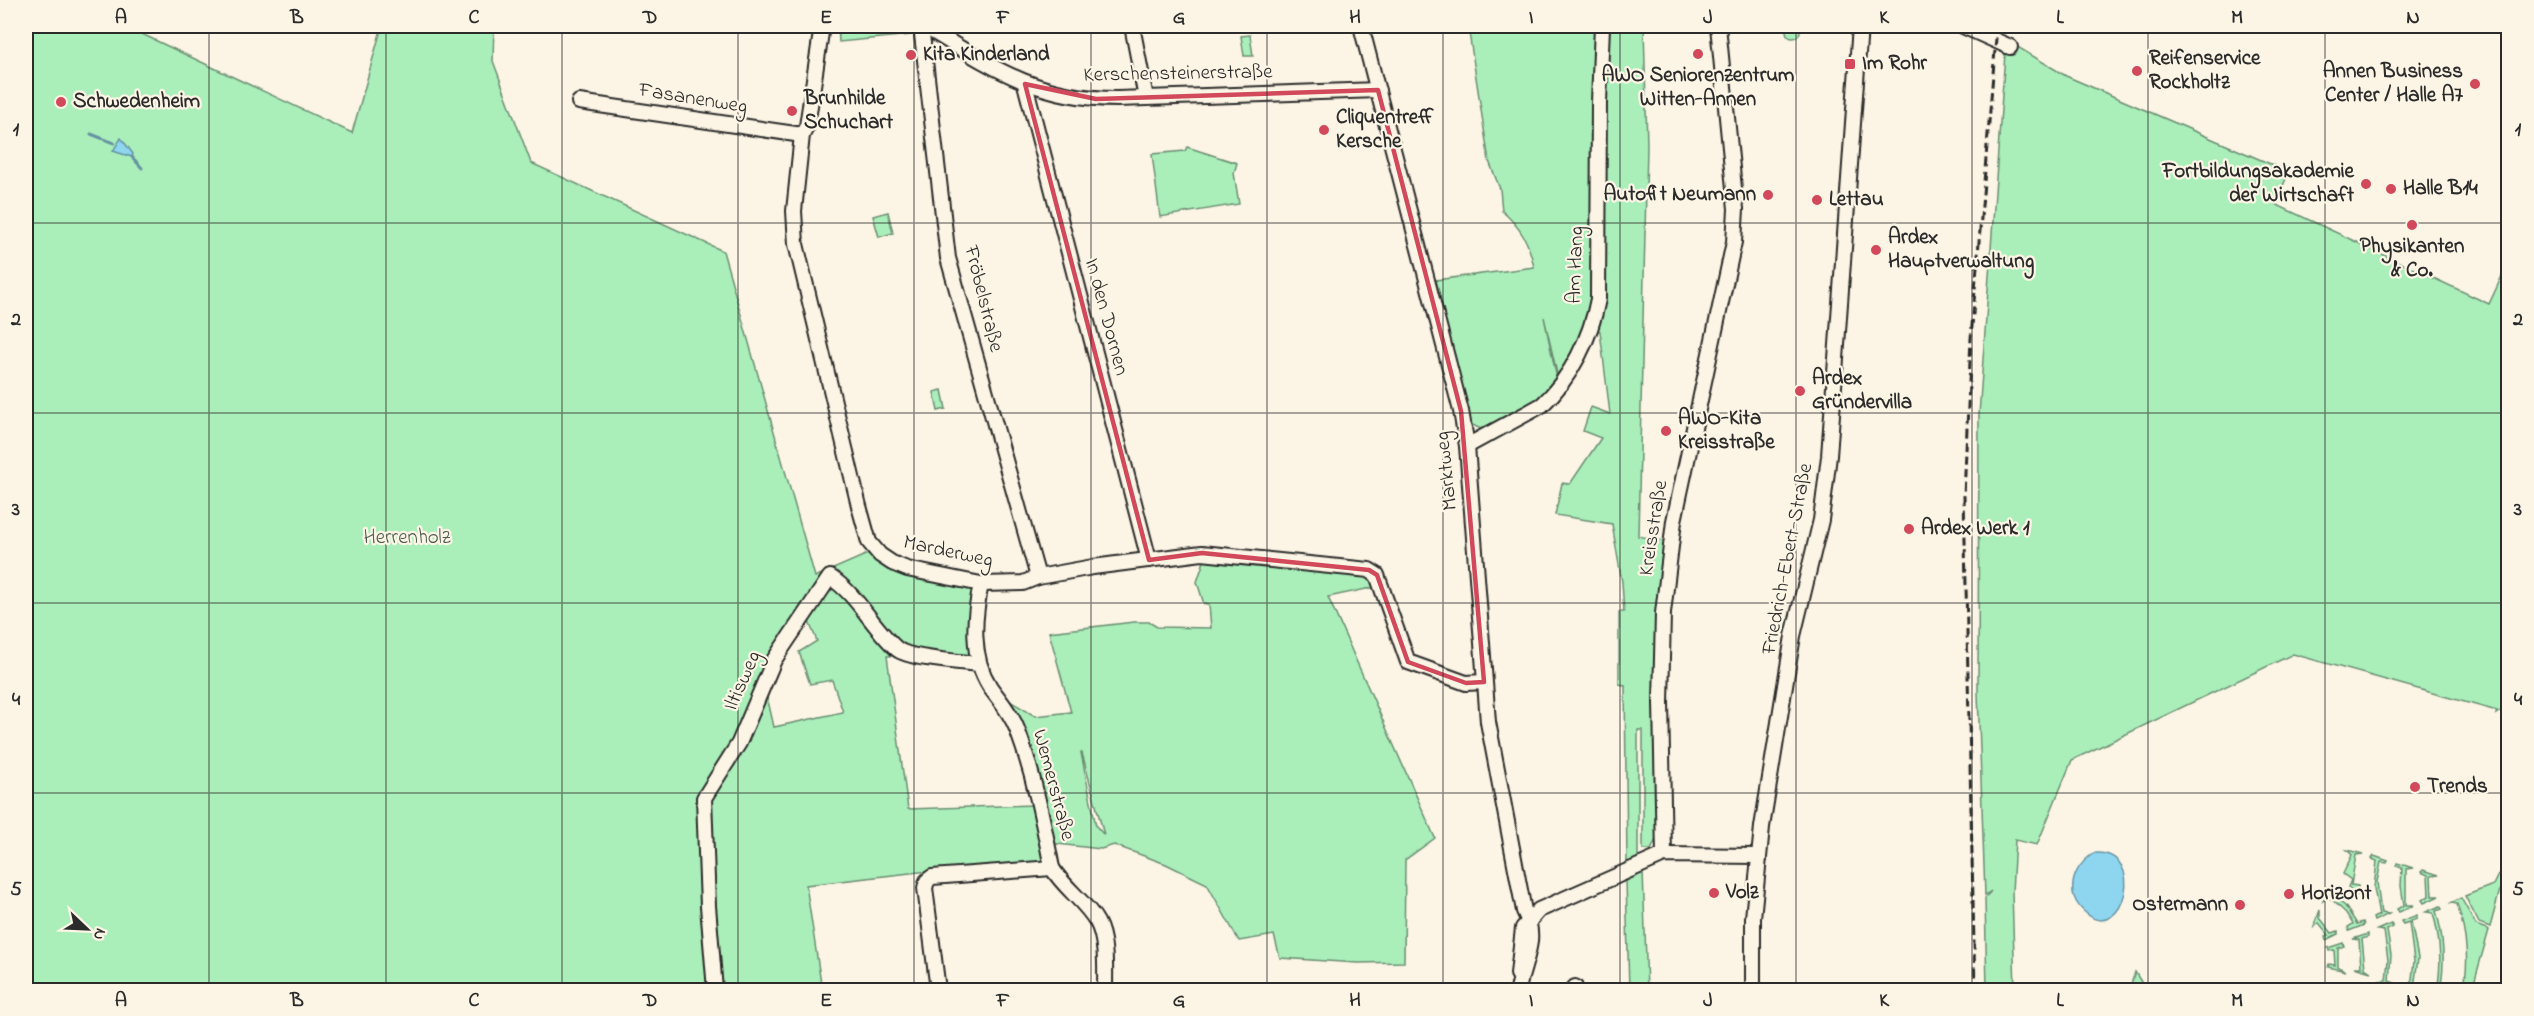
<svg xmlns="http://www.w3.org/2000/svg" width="2534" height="1016" viewBox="0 0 2534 1016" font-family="'Indie Flower',sans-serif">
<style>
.green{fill:#aaefba;stroke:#6a8d72;stroke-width:1.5;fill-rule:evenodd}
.water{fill:#8ed6f0;stroke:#6692a1;stroke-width:1.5}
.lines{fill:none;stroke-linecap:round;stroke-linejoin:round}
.stream{stroke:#6692a1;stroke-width:3}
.minor-casing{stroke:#2b2b2b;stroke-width:18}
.minor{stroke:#fcf5e5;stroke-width:14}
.rail{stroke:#2b2b2b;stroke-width:3;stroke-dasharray:9 4.5;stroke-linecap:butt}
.marked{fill:none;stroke:#d1495b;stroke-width:4.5;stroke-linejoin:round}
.grid{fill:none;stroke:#2b2b2b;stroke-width:1.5;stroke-opacity:0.55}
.poi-dot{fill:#d1495b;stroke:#fcf5e5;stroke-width:2}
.labels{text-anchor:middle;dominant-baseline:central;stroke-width:4.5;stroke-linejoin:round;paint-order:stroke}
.poi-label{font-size:21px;font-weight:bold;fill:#2b2b2b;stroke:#fcf5e5;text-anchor:start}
.street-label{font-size:21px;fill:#2b2b2b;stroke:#fcf5e5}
.park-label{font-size:21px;fill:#4b5c4f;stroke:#fcf5e5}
.neatline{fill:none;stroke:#2b2b2b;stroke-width:2}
.grid-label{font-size:20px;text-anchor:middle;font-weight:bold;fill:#2b2b2b}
</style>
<rect width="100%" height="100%" fill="#fcf5e5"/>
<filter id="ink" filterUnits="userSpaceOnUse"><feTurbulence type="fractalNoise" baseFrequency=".0167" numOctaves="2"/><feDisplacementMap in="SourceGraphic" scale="12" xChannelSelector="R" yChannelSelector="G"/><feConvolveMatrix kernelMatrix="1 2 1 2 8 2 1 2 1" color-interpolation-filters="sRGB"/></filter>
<g filter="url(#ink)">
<!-- green -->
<g class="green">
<circle cx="1793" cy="31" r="7"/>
<path d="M26,26H125L352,133L382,26H494L493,61L531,163L723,251L815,577L870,553L975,585L972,651L967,658L933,654L887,656L908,809L1037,805L1048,865L919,872L806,885L822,990H26ZM804,610L817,641L799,652L810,684L832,680L843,712L774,727L763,679Z"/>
<polygon points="838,26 910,26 911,35 839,42"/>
<path d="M1468,26H1644L1647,146L1638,536L1664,541L1660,616L1658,835L1651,850H1643V730H1638V861L1627,864L1625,685L1619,684V612H1624L1622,582L1612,524L1555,515L1562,483L1570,484L1601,438L1583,431L1591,407L1610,414L1600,331L1587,327L1558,378L1544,317L1557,379L1538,399L1481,429L1470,424L1436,280L1534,267C1529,242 1521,228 1502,211L1500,189L1489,161Z"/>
<polygon points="1250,35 1253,56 1244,56 1241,36"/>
<polygon points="2006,40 2066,76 2289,172 2275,204 2489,304 2508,263 2508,706 2496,714 2497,711 2293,654 2072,760 2037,845 2015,840 2012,892 2015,990 1987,990 1985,898 1991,891 1985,895 1978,692 1979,415"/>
<polygon points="1187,147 1237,163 1234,173 1239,204 1160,217 1152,154 1185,151"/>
<polygon points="888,212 893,233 879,237 873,216"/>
<polygon points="942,390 946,409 938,411 934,392"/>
<path d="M1205,558L1373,576L1376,587L1328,597L1435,838L1405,860L1404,962L1358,963L1280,958L1274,935L1239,941L1207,884L1166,864L1114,845L1101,849L1049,843L1000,695L1035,716L1071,712L1049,632L1134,622H1149L1157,627L1211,628L1209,604H1204L1197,582ZM1081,753H1082L1104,835L1096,826Z"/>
<polygon points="2347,850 2363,854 2356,855 2351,885 2358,886 2358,895 2348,887 2351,880 2343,874 2352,855"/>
<polygon points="2374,856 2388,861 2387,863 2381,862 2377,882 2381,913 2389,914 2374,921 2373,918 2379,915 2374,888 2377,861 2372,859"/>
<polygon points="2397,863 2413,868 2406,869 2406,905 2414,905 2399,912 2397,909 2404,905 2401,886 2402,868 2396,866"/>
<polygon points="2423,870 2439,875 2431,876 2432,896 2439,896 2424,903 2422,900 2429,896 2428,875 2421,872"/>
<polygon points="1643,871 1647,990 1629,990 1626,881"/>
<polygon points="2499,873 2504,875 2490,927 2479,923 2465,896 2493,885"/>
<polygon points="2332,886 2330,894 2345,906 2357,924 2363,922 2364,925 2349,931 2348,927 2353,924 2346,913 2329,897 2323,901 2329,887"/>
<path d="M2461,898L2476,925L2489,930L2472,990H2463C2470,962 2466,932 2457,904L2451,903Z"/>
<path d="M2440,906L2442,909L2436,911C2444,937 2445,964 2440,990H2437C2442,964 2440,938 2433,913L2426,912Z"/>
<polygon points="2320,910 2320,918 2332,933 2338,931 2338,934 2326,940 2325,936 2329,935 2319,923 2314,927"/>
<polygon points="2417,915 2417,919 2411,921 2418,958 2414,988 2420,990 2403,988 2411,987 2414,961 2409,922 2403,924 2401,921"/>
<polygon points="2391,924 2393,927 2387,930 2391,955 2389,981 2395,983 2394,986 2378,981 2386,980 2388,960 2384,931 2377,930"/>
<polygon points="2368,934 2368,937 2362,939 2365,968 2371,972 2354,967 2361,967 2359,940 2353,939"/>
<polygon points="2343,943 2344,946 2338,948 2338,967 2346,971 2328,967 2329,964 2335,965 2334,950 2329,951 2328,948"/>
<polygon points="2135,972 2146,990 2129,990"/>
</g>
<!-- water -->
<g class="water">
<polygon points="121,138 133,154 132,157 113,151"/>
<path d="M2094,853C2149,850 2123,944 2087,914C2063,895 2072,868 2094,853Z"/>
</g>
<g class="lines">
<!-- stream -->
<g class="stream">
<polyline points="91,134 114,143"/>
<polyline points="132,157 142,168"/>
</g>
<!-- minor casing -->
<g class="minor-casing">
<g id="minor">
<polyline points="822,26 807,126 802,135 794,211 796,244 859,506 869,542 880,555 892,563 907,569 981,584 1023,583 1038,577 1093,567 1202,553 1369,570 1377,575 1408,662 1466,683 1484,682"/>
<polyline points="921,26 948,258 1038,577"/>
<path d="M924,26C990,66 1036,99 1117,99L1378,90"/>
<polyline points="1132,26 1146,98"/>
<path d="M1361,26L1461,411L1467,446L1488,722L1524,911C1539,939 1523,962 1518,990"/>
<polyline points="1963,26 2010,47"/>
<polyline points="1025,84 1149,560"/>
<polyline points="579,102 802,135"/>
<path d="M1467,446L1542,405C1571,378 1591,337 1598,299L1599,102L1602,26"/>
<path d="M981,584C974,617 970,656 990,687C1000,701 1011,713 1017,729C1034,775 1043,821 1052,868C1064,888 1086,902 1097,922C1107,940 1105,970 1105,990"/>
<polyline points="1664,855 1661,702 1663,613 1674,521 1734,242 1736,209 1718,26"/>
<polyline points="1518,974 1523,928 1539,910 1664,855 1758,856"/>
<path d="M715,990L708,906L704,798L739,743L774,660L830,577C858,595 872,627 897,649C909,659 962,662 979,664"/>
<polyline points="938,990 925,888 927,881 932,877 1052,868"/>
<polyline points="1573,990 1575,987"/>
<polyline points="1753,990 1753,918 1762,827 1793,636 1821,520 1829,456 1860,26"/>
</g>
</g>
<!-- minor -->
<use href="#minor" class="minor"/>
<!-- rail -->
<polyline class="rail" points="1975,990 1964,496 1971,338 1997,26"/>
</g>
</g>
<!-- marked area -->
<path class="marked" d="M1025,84L1096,99L1378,90L1461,411L1484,682L1466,683L1408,662L1377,575L1369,570L1202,553L1149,560Z"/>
<!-- grid -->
<path class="grid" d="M209,26V990M386,26V990M562,26V990M738,26V990M914,26V990M1091,26V990M1267,26V990M1443,26V990M1620,26V990M1796,26V990M1972,26V990M2148,26V990M2325,26V990M26,223H2508M26,413H2508M26,603H2508M26,793H2508"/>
<!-- markers -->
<g class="poi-dot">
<circle cx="1698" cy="54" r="6"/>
<circle cx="911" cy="55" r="6"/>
<rect x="1844" y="58" width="12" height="12" rx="3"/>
<circle cx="2137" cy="71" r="6"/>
<circle cx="2475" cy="84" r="6"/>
<circle cx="61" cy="102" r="6"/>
<circle cx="792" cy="111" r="6"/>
<circle cx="1324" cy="130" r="6"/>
<circle cx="2366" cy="184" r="6"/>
<circle cx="2391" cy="189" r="6"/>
<circle cx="1768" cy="195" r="6"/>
<circle cx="1817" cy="200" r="6"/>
<circle cx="2412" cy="225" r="6"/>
<circle cx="1876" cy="250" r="6"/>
<circle cx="1800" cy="391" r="6"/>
<circle cx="1666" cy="431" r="6"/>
<circle cx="1909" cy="529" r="6"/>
<circle cx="2415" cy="787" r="6"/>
<circle cx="1714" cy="893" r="6"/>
<circle cx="2289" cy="894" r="6"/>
<circle cx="2240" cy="905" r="6"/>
</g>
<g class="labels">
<!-- poi labels -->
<g class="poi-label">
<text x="923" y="55">Kita Kinderland</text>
<text x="2149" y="59">Reifenservice<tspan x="2149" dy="24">Rockholtz</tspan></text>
<text x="1862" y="64">Im Rohr</text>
<text x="2463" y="72" text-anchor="end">Annen Business<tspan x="2463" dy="24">Center / Halle A7</tspan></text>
<text x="1698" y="76" text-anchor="middle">AWO Seniorenzentrum<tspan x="1698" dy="24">Witten-Annen</tspan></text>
<text x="804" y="99">Brunhilde<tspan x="804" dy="24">Schuchart</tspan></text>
<text x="73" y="102">Schwedenheim</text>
<text x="1336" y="118">Cliquentreff<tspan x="1336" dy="24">Kersche</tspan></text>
<text x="2354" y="172" text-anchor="end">Fortbildungsakademie<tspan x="2354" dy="24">der Wirtschaft</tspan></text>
<text x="2403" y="189">Halle B14</text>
<text x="1756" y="195" text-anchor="end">Autofit Neumann</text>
<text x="1829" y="200">Lettau</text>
<text x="1888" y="238">Ardex<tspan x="1888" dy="24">Hauptverwaltung</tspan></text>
<text x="2412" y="247" text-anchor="middle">Physikanten<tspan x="2412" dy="24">&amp; Co.</tspan></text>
<text x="1812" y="379">Ardex<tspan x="1812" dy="24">Gründervilla</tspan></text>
<text x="1678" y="419">AWO-Kita<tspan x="1678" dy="24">Kreisstraße</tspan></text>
<text x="1921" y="529">Ardex Werk 1</text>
<text x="2427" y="787">Trends</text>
<text x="1726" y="893">Volz</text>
<text x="2301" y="894">Horizont</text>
<text x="2228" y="905" text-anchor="end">Ostermann</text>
</g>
<!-- street labels -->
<g class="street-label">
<text transform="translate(1178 74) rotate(-1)">Kerschensteinerstraße</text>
<text transform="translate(693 99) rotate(9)">Fasanenweg</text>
<text transform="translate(1576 265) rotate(-88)">Am Hang</text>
<text transform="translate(983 299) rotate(76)">Fröbelstraße</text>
<text transform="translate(1106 317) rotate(75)">In den Dornen</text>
<text transform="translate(1447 471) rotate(-96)">Marktweg</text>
<text transform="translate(1654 528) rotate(-81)">Kreisstraße</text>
<text transform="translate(948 552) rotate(12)">Marderweg</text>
<text transform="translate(1788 559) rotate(-79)">Friedrich-Ebert-Straße</text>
<text transform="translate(743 681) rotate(-66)">Iltisweg</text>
<text transform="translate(1053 785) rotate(75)">Wemerstraße</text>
</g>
<!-- park labels -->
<g class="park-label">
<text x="407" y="538">Herrenholz</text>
</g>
</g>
<!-- margin -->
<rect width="2534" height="1016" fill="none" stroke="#fcf5e5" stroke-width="66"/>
<!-- north arrow -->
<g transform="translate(87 929) rotate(113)" stroke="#fcf5e5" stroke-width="4.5" paint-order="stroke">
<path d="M0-4.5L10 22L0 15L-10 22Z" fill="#2b2b2b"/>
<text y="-9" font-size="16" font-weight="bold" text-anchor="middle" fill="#2b2b2b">N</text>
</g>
<rect x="33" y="33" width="2468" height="950" class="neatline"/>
<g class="grid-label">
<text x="121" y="23">A</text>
<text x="297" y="23">B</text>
<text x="474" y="23">C</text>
<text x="650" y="23">D</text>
<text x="826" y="23">E</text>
<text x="1003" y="23">F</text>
<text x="1179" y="23">G</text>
<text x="1355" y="23">H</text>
<text x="1531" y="23">I</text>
<text x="1708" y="23">J</text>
<text x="1884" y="23">K</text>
<text x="2060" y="23">L</text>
<text x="2237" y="23">M</text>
<text x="2413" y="23">N</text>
<text x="16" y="135">1</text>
<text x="2518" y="135">1</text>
<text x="16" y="325">2</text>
<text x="2518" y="325">2</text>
<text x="16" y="515">3</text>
<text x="2518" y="515">3</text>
<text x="16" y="705">4</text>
<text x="2518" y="705">4</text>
<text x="16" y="895">5</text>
<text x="2518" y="895">5</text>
<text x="121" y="1006">A</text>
<text x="297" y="1006">B</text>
<text x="474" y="1006">C</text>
<text x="650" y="1006">D</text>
<text x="826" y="1006">E</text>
<text x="1003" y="1006">F</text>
<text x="1179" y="1006">G</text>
<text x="1355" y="1006">H</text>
<text x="1531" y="1006">I</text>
<text x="1708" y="1006">J</text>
<text x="1884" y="1006">K</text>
<text x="2060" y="1006">L</text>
<text x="2237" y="1006">M</text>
<text x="2413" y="1006">N</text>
</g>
</svg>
